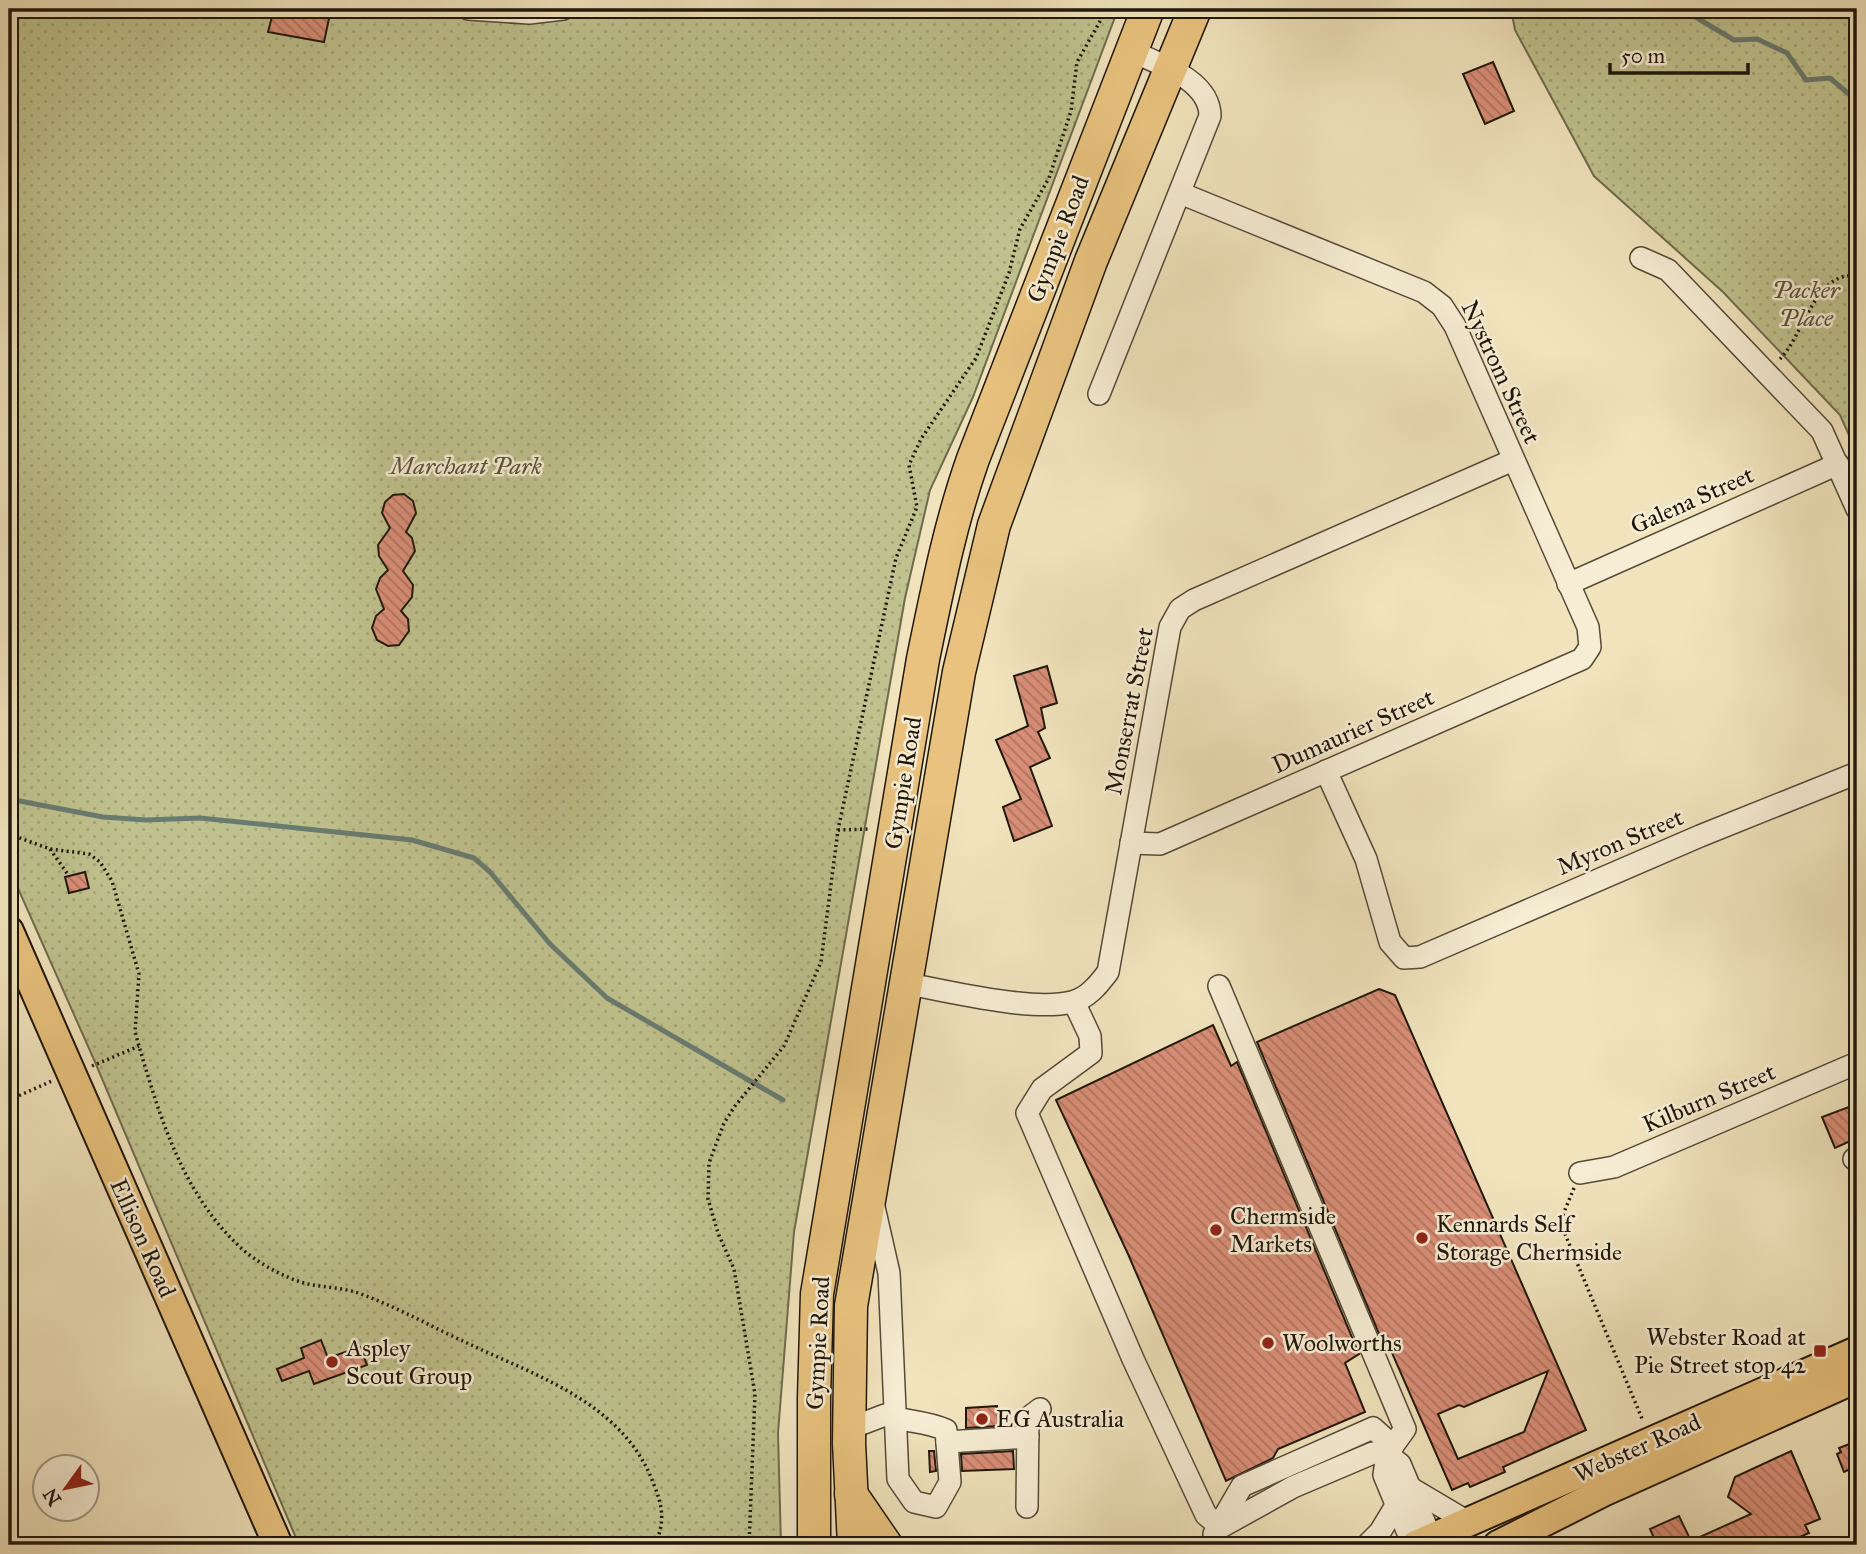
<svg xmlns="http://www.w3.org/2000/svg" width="1866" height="1554" viewBox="0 0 1866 1554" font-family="'IM FELL Great Primer',serif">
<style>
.park{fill:url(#park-dots);stroke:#6f6c4d;stroke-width:2}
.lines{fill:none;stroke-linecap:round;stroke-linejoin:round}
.stream{stroke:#697b70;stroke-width:5}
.building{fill:url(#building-back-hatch);stroke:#1f170c;stroke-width:2;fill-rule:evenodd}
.minor-casing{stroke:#544a38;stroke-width:24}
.major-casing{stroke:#1f170c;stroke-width:32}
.highway-casing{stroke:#1f170c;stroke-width:35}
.path{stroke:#1f170c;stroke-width:3.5;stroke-dasharray:2 3.5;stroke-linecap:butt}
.minor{stroke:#f6edd4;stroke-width:21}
.major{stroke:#e8c27e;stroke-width:28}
.highway{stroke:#e8c27e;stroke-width:32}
.poi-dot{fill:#8f2418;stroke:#f6edd4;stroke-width:2.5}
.labels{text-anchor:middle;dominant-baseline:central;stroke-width:5;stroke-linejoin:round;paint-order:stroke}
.street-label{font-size:24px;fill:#1f170c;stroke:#f6edd4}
.park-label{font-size:24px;font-style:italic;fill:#57533a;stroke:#f6edd4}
.poi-label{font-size:24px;fill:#1f170c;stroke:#f6edd4;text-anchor:start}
</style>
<defs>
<pattern id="park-dots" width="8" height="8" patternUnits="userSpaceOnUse" patternTransform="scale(1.75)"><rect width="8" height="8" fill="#bfc28e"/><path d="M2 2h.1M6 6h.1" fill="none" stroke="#a4a679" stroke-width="1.8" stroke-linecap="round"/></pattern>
<pattern id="building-back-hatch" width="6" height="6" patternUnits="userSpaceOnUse" patternTransform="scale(1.75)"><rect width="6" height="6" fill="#da8f78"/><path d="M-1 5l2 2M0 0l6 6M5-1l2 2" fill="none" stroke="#b07461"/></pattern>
</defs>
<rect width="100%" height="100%" fill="#f1e4bd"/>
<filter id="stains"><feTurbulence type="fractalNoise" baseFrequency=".00286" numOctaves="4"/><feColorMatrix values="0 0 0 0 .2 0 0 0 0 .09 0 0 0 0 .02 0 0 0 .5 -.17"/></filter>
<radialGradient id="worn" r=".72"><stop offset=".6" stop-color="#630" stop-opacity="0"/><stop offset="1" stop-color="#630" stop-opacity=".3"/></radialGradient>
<!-- park -->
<g class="park">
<polygon points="9,9 1118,9 973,397 930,490 905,598 794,1232 778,1433 781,1545 299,1545 95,1062 9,868"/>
<polygon points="1511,9 1857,9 1857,453 1840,415 1723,292 1594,176 1515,30"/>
</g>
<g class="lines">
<!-- stream -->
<g class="stream">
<polyline points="1682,9 1734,40 1757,39 1787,53 1806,80 1830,78 1850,95 1857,115"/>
<polyline points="1857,155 1857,161"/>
<polyline points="9,799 103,817 146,820 200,818 412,840 474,858 490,872 550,944 607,998 783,1100"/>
</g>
</g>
<!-- building -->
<g class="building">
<polygon points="274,9 331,9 324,42 268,32"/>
<polygon points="1493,62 1514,111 1485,124 1463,74"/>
<polygon points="404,494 413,501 416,513 406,532 412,538 415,551 403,571 413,585 412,597 401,611 408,619 409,631 399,645 388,646 377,640 372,628 376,616 384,609 376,589 380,578 388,570 379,556 378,545 390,528 382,513 385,502 393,495"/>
<polygon points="1047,666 1057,703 1041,708 1045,728 1038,732 1050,758 1030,767 1052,826 1014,841 1003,807 1021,799 996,740 1028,726 1014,676"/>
<polygon points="85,872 89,888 69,893 65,877"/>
<path d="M1379,989L1395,995L1586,1430L1503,1467L1505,1472L1470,1487L1468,1483L1452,1490L1386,1339L1382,1341L1257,1042ZM1548,1371L1524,1432L1458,1459L1438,1414L1459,1405L1464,1407Z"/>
<polygon points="1213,1025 1231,1066 1237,1062 1359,1354 1345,1363 1365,1412 1278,1449 1273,1458 1226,1481 1128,1254 1056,1100"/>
<polygon points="1857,1104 1857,1138 1835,1148 1822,1117"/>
<polygon points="321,1340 328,1358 360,1347 367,1365 314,1384 309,1371 282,1381 277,1369 304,1358 301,1348"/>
<polygon points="997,1406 999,1426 966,1428 966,1408"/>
<polygon points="1857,1441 1857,1466 1844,1472 1837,1454 1841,1452 1839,1448"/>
<polygon points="929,1451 934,1451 936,1471 930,1472"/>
<polygon points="1013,1451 1014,1469 962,1471 961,1454"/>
<polygon points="1791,1451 1820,1519 1805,1525 1809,1533 1784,1544 1781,1538 1765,1545 1657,1545 1650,1529 1679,1516 1691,1541 1751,1514 1728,1497 1735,1477"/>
</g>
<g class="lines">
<!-- minor casing -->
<g class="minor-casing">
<g id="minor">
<polyline points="469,9 529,13 563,9"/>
<polyline points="1641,258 1668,270 1822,431 1857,509"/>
<path d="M1099,394L1210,116C1210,80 1159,64 1131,51"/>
<polyline points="1568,584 1838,464"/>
<polyline points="1326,771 1366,859 1390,942 1404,958 1420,957 1700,836 1857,773"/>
<polyline points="1131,843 1160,844 1582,659 1590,647 1588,627 1455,326 1442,306 1424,292 1180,193"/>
<path d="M907,984C950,991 1031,1012 1072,1002C1088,998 1099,984 1108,972L1170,627L1180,609L1194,600L1513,460"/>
<polyline points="1219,986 1405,1429 1387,1454 1384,1475 1413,1545"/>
<polyline points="1074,1002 1090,1036 1091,1053 1042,1089 1027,1113 1133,1359 1206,1515 1221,1527 1293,1487 1373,1453 1387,1454 1400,1464 1434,1545"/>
<polyline points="1854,1159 1857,1157"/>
<polyline points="1580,1173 1614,1167 1857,1063"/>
<path d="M849,1424L864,1423L885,1415C906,1422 926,1421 946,1430L950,1482L936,1507L914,1502L898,1479L889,1273L874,1207"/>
<polyline points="947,1442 1028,1437"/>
<polyline points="1409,1487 1468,1522"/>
<polyline points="1027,1507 1028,1418 1040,1409"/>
<polyline points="1218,1545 1214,1534 1242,1486 1373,1428 1393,1446"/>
<polyline points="1367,1545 1380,1532 1397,1504"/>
</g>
</g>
<!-- major casing -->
<g class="major-casing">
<g id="major">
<polyline points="9,931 278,1545"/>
<polyline points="1416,1545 1857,1351"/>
<polyline points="1498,1545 1603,1492 1857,1378"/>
</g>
</g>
<!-- highway casing -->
<g class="highway-casing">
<g id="highway">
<polyline points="851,1494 886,1545"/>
<path d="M814,1545V1398L817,1294L923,659C937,591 950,524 973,459L1148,9"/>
<polyline points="854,1545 849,1443 851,1306 959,672 994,525 1091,261 1195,9"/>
</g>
</g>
<!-- path -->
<g class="path">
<path d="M1780,359C1804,335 1815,270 1857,276"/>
<polyline points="838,830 870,829"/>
<path d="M9,834L50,849L89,854L100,862L112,881L139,974L135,1032L139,1046C160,1118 183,1194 240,1247C256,1262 283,1277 304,1283C323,1288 343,1287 361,1294C397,1307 432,1327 467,1343C539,1377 625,1404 654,1485C663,1507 665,1522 655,1545"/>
<polyline points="50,849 69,876"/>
<polyline points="92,1066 139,1046"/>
<polyline points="9,1100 52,1081"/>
<polyline points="1574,1188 1560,1222 1643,1421"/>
<polyline points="749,1545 755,1394 734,1269 718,1233 708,1199 709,1163 724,1123 735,1106 784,1046 821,962 838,830 896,558 917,507 909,465 921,439 976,358 1009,273 1020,229 1049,178 1071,111 1077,62 1107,9"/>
</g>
<!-- minor -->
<use href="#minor" class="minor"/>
<!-- major -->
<use href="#major" class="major"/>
<!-- highway -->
<use href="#highway" class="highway"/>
</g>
<!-- markers -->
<g class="poi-dot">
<circle cx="1216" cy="1230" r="7"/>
<circle cx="1422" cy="1238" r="7"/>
<circle cx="1268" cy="1343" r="7"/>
<rect x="1813" y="1344" width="14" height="14" rx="3.5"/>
<circle cx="332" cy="1362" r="7"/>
<circle cx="982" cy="1419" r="7"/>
</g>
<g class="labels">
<!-- street labels -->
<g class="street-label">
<text transform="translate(1058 239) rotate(-69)">Gympie Road</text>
<text transform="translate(1501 372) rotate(65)">Nystrom Street</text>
<text transform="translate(1692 500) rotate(-24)">Galena Street</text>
<text transform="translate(1129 711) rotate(-79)">Monserrat Street</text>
<text transform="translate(1353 731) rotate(-24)">Dumaurier Street</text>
<text transform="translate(903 783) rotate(-81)">Gympie Road</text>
<text transform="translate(1620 842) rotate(-23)">Myron Street</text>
<text transform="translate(1709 1098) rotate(-23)">Kilburn Street</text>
<text transform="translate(143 1238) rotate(66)">Ellison Road</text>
<text transform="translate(818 1343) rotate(-87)">Gympie Road</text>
<text transform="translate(1637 1448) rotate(-24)">Webster Road</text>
</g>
<!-- park labels -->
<g class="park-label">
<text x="1806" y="290">Packer<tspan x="1806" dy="28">Place</tspan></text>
<text x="466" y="466">Marchant Park</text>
</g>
<!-- poi labels -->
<g class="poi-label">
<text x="1230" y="1216">Chermside<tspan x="1230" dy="28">Markets</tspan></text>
<text x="1436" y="1224">Kennards Self<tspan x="1436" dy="28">Storage Chermside</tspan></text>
<text x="1806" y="1337" text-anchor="end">Webster Road at<tspan x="1806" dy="28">Pie Street stop 42</tspan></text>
<text x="1282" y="1343">Woolworths</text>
<text x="346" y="1348">Aspley<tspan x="346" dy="28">Scout Group</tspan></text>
<text x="996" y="1419">EG Australia</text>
</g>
</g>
<!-- margin -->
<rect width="1866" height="1554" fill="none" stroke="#f1e4bd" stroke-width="35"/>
<rect x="10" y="10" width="1845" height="1533" fill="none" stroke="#1f170c" stroke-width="3.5"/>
<rect x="18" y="18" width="1831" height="1519" fill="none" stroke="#1f170c" stroke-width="2"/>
<!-- north arrow -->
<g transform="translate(66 1488) rotate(237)"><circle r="33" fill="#f6edd4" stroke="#a09784" stroke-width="2"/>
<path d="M0-5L12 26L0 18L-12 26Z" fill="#8f2418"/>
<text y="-10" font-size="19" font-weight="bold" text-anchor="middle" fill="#1f170c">N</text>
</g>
<!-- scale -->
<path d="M1610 63v10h138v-10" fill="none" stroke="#1f170c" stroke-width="3.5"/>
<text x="1621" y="63" font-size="21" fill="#1f170c" stroke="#f6edd4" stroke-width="5" paint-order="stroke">50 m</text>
<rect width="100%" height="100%" filter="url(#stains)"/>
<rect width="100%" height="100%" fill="url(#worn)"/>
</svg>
